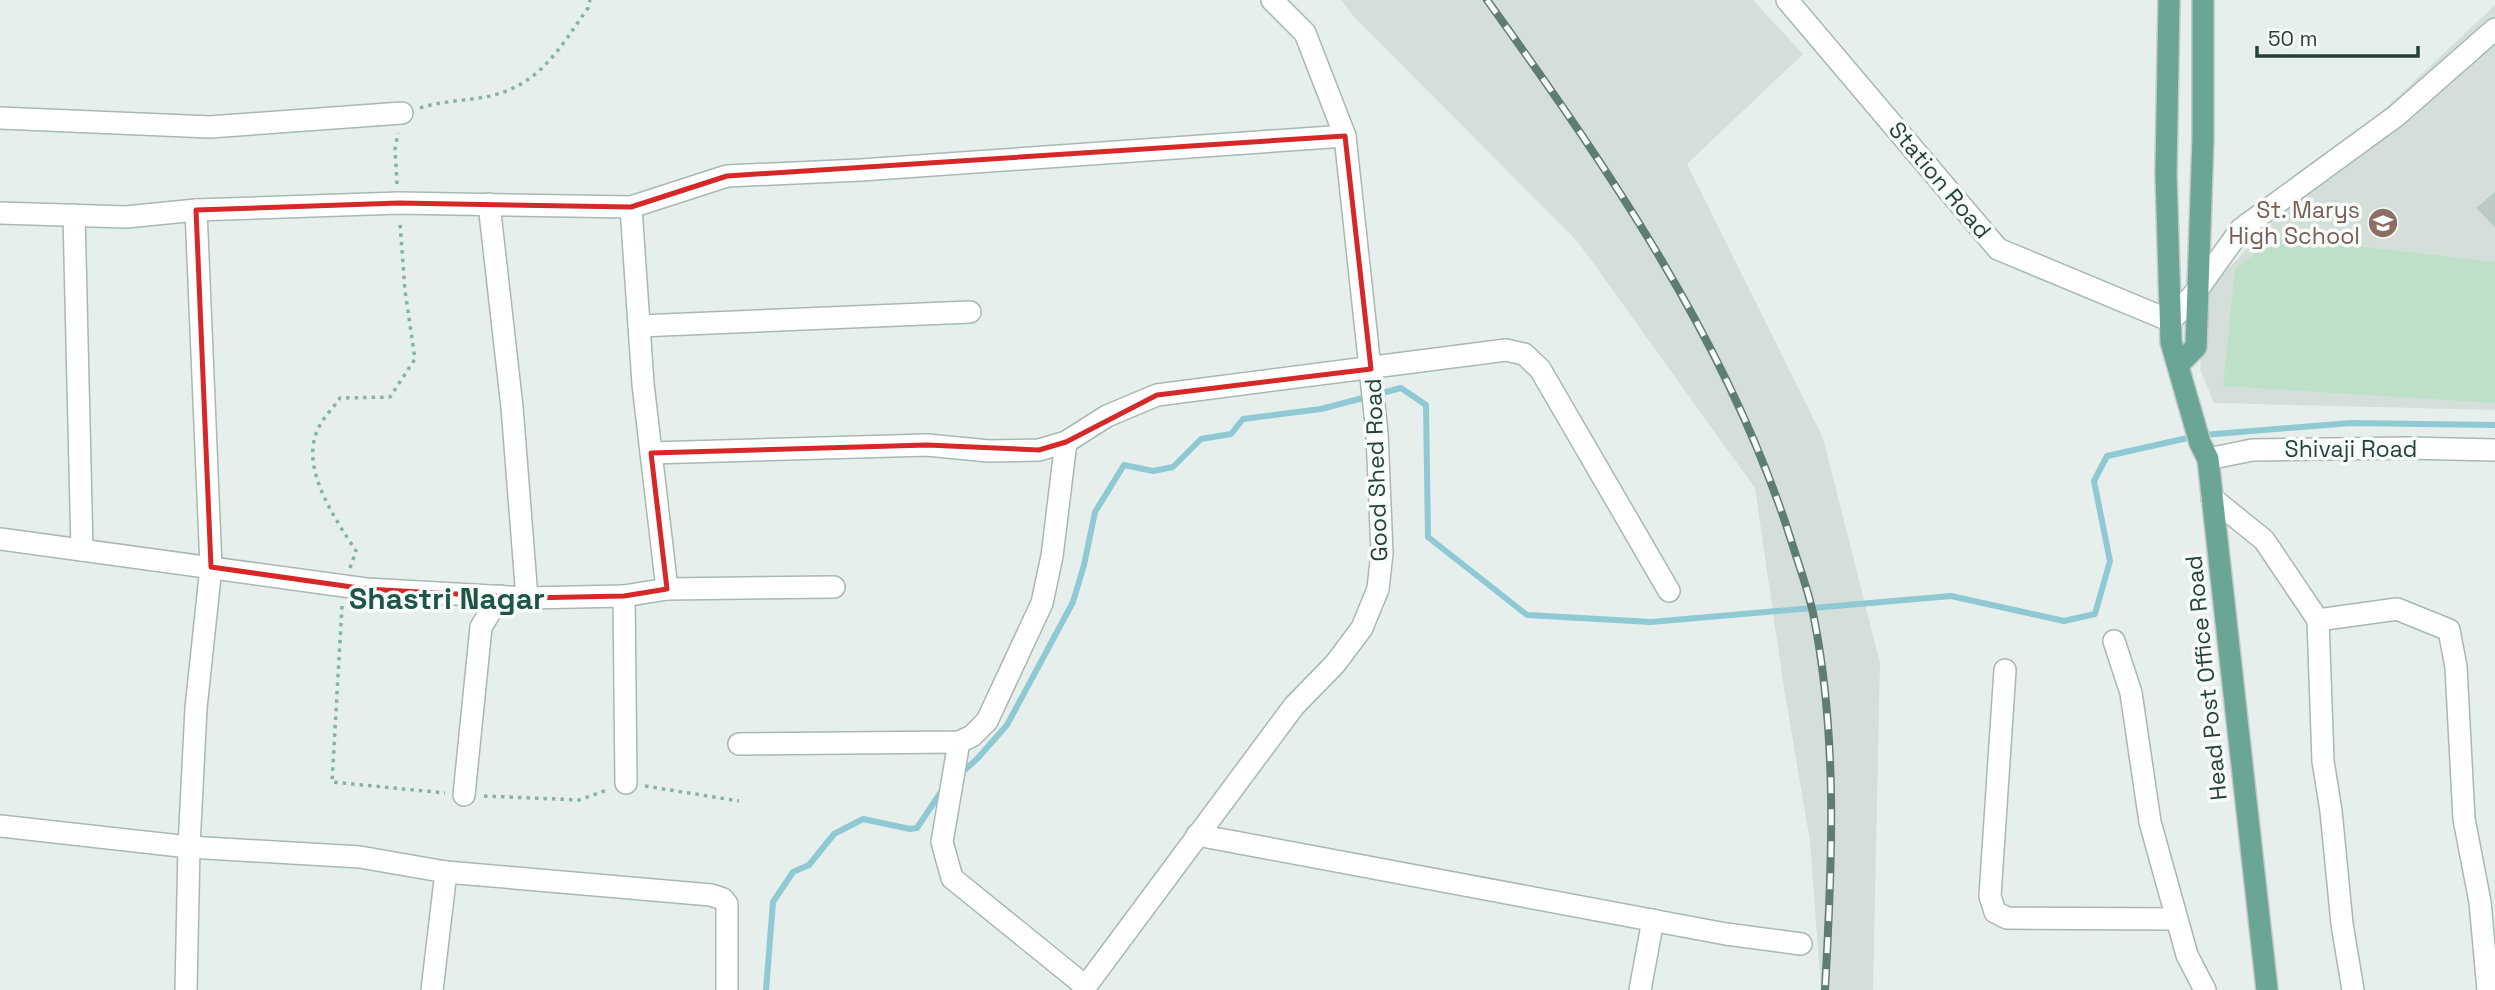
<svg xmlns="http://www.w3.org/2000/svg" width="2495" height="990" viewBox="0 0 2495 990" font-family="'Space Grotesk',sans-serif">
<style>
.built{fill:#d4dfda}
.green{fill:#bfe0c8}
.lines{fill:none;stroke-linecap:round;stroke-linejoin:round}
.stream{stroke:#8ec9d4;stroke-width:6}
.building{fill:#bbcac4;stroke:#b8c9c2;stroke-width:2}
.minor-casing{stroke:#a8b8b2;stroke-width:24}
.major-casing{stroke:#c2cac8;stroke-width:24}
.path{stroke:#86b3a5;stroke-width:3.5;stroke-dasharray:3.5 5;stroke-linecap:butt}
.minor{stroke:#fff;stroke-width:21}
.major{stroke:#6aa596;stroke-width:21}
.rail-casing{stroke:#5f7d75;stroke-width:8}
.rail{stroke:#f7fbf9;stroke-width:5;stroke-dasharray:16;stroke-linecap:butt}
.marked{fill:none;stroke:#d62828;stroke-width:5;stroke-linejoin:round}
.labels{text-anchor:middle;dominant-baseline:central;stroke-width:7;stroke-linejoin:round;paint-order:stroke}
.street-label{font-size:23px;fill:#24423a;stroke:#f7fbf9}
.education-label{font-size:23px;fill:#785e54;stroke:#f7fbf9;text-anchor:end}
.district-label{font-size:30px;font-weight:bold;fill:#1f5548;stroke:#f7fbf9}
</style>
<rect width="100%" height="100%" fill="#e6efeb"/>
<!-- built -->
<g class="built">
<polygon points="1341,0 1753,0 1803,54 1687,164 1823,438 1880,663 1873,990 1821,990 1810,841 1784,688 1755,488 1578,242 1355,18"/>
<polygon points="2495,5 2495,410 2214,403 2200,369 2209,289 2334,157"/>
</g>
<!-- green -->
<polygon class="green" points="2277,237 2495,262 2495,403 2223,386 2235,269"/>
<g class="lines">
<!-- stream -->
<g class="stream">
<polyline points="2203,435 2351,423 2495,425"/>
<polyline points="959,775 977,759 1007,725 1073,602 1084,565 1095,512 1124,465 1153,471 1173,467 1201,439 1231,434 1243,419 1321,409 1401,388 1426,405 1428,537 1527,615 1651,622 1951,596 2064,621 2095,614 2110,561 2094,481 2107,456 2192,437"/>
<polyline points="766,990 773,902 793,872 809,865 834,834 863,819 910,829 917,828 943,789"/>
</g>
</g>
<!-- building -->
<polygon class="building" points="2495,193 2495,226 2478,208"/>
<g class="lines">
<!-- minor casing -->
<g class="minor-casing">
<g id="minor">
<polyline points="1787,0 1998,249 2171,321 2198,289 2241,229 2396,116 2495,29"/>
<polyline points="0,118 210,127 402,113"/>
<polyline points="489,204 512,407 527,598"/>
<polyline points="631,207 643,384 667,589"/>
<polyline points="0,213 126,217 196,210 399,203 631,207 727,176 861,170 1345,136"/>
<polyline points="74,215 82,550"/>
<polyline points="639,326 970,312"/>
<polyline points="651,453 927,445 989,451 1039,450 1066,442 1107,416 1157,395 1506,350 1524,354 1540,369 1669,591"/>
<polyline points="2208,459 2252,450 2408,448 2495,450"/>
<polyline points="2212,498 2264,540 2318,620"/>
<polyline points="0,539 366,589 527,598 624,596 667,589 834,587"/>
<polyline points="624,596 626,783"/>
<polyline points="2114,641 2131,693 2150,822 2187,955 2205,990"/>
<polyline points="2005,670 1990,896 1995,912 2007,918 2176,919"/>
<polyline points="959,742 942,842 952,878 1084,985"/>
<polyline points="739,744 959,742 972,736 987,721 1042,603 1052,556 1066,442"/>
<polyline points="464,795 481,627 500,596"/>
<polyline points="0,826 189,847 360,857 446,872 711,895 723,899 727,904 727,990"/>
<polyline points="1197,835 1726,934 1801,944"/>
<polyline points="186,990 189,847 196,708 211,567 196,210"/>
<polyline points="432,990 446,872"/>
<polyline points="1083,990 1294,706 1335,664 1362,628 1378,589 1382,553 1377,433 1345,136 1305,33 1272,0"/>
<polyline points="1640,990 1653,920"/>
<polyline points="2353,990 2342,924 2331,811 2323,761 2318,620 2397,609 2449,630 2456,667 2464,819 2480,902 2488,990"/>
</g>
</g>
<!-- major casing -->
<g class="major-casing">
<g id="major">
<polyline points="2169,0 2166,174 2171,342 2200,443 2208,459 2267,990"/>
<polyline points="2179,364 2196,347 2203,138 2203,0"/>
</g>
</g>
<!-- path -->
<g class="path">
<path d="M420,108C441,101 463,101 485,97C539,87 559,49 588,8L590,0"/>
<polyline points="397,184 395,149 398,133"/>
<path d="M350,568L356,551C336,520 299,468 318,429C323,418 333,408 340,398L390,397L415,359L405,291L400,223"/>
<polyline points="342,606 332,782 445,793"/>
<polyline points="645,786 739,801"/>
<polyline points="484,796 579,800 607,790"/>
</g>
<!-- minor -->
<use href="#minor" class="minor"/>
<!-- major -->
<use href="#major" class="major"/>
<!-- rail casing -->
<g class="rail-casing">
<path id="rail" d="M1487,0C1607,167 1728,342 1791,540C1799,566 1809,592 1814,618C1838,740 1832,866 1825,990"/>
</g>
<!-- rail -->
<use href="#rail" class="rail"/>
</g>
<!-- marked area -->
<path class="marked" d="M1345,136L1371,369L1157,395L1066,442L1039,450L927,445L651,453L667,589L624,596L527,598L366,589L211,567L196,210L399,203L631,207L727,176Z"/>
<!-- icons -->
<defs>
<g id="school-disc" transform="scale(1.575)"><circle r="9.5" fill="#8d6e63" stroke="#f7fbf9"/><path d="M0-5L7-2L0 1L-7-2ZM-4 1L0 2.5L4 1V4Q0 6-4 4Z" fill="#fff"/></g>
</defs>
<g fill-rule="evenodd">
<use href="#school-disc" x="2383" y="223"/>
</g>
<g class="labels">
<!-- street labels -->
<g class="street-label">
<text transform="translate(1940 180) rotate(50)">Station Road</text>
<text x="2351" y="449">Shivaji Road</text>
<text transform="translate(1376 470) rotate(-92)">Good Shed Road</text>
<text transform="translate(2206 678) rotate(-96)">Head Post Office Road</text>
</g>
<!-- education labels -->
<g class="education-label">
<text x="2360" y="210">St. Marys<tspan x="2360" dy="26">High School</tspan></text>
</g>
<!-- district labels -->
<g class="district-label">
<text x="447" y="598">Shastri Nagar</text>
</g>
</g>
<!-- scale -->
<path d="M2257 46v10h161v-10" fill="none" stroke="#24423a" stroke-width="3.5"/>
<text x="2268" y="46" font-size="21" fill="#24423a" stroke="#f7fbf9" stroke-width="5" paint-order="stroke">50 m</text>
</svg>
